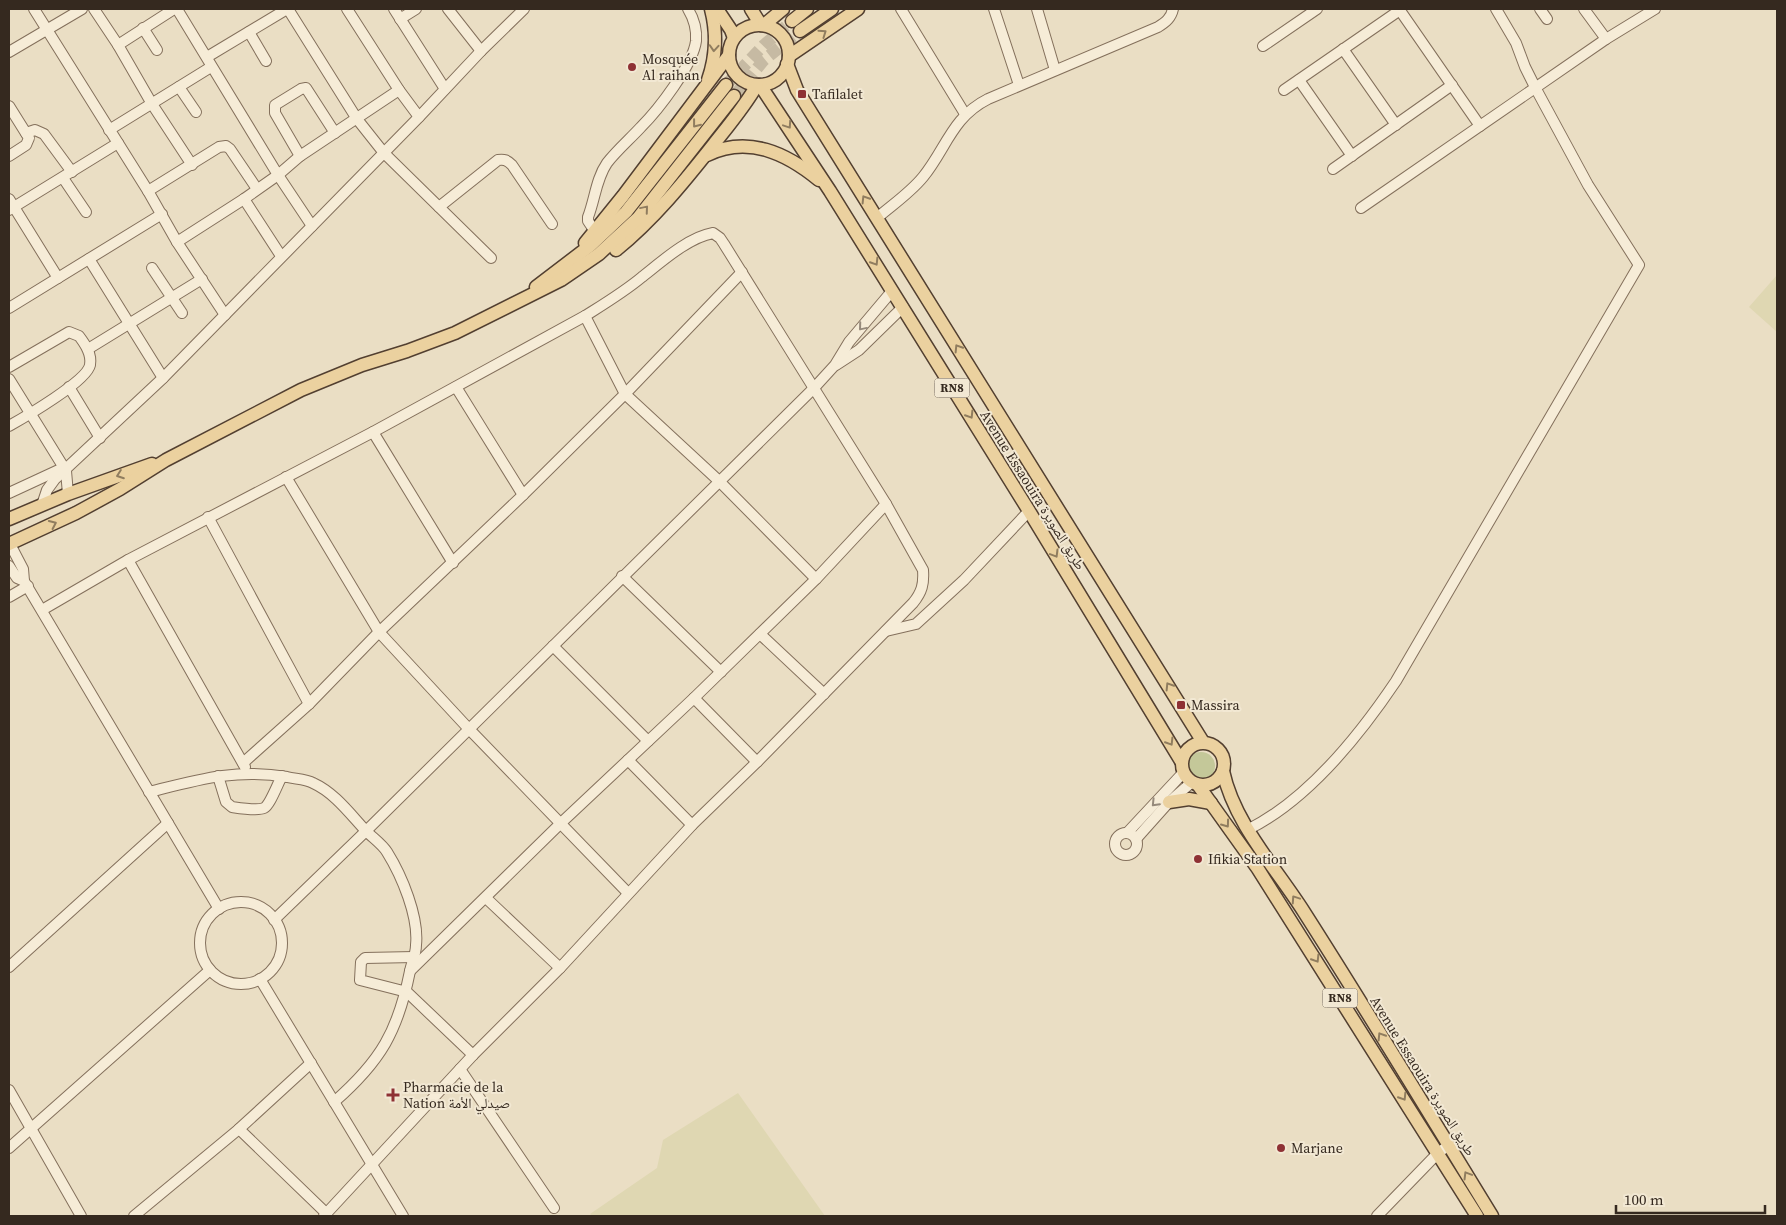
<svg xmlns="http://www.w3.org/2000/svg" width="1786" height="1225" viewBox="0 0 1786 1225" font-family="'Source Serif 4','Noto Naskh Arabic',serif">
<style>
.farmland{fill:#dfd7b2}
.green{fill:#c4c899}
.lines{fill:none;stroke-linecap:round;stroke-linejoin:round}
.major-tunnel{stroke:#c6baa3;stroke-width:12;stroke-dasharray:12 6;stroke-linecap:butt}
.minor-casing{stroke:#84705c;stroke-width:12}
.major-casing{stroke:#523f30;stroke-width:15}
.minor{stroke:#f6ecd7;stroke-width:10}
.major{stroke:#ebd19f;stroke-width:12}
.oneway{stroke:#907d5f}
.oneway2{stroke:#968a7b}
.poi-dot{fill:#8e3134;stroke:#f2e8d3;stroke-width:2}
.labels{text-anchor:middle;dominant-baseline:central;stroke-width:4;stroke-linejoin:round;paint-order:stroke}
.shield{fill:#f2e8d3;stroke:#6e6255;stroke-width:1}
.shield-label{font-size:12px;font-weight:bold;fill:#35291f}
.poi-label{font-size:14px;fill:#35291f;stroke:#f2e8d3;text-anchor:start}
.street-label{font-size:14px;fill:#35291f;stroke:#f2e8d3}
</style>
<rect width="100%" height="100%" fill="#eadec4"/>
<!-- farmland -->
<g class="farmland">
<polygon points="1777,275 1777,332 1749,307"/>
<polygon points="738,1093 825,1216 592,1216 590,1214 657,1168 663,1140"/>
</g>
<!-- green -->
<circle class="green" cx="1201" cy="766" r="14"/>
<g class="lines">
<!-- major-tunnel -->
<g class="major-tunnel">
<polyline points="726,85 764,45 792,21"/>
<polyline points="734,96 764,60 800,31"/>
</g>
<!-- minor casing -->
<g class="minor-casing">
<g id="minor">
<polyline points="34,9 148,191 177,242 225,315"/>
<polyline points="94,9 118,45 152,104 192,165"/>
<polyline points="177,9 278,175 312,226"/>
<polyline points="288,9 357,119 384,153 491,258"/>
<polyline points="347,9 399,90 419,117"/>
<polyline points="394,9 445,89"/>
<polyline points="448,9 481,51"/>
<polyline points="901,9 965,114"/>
<polyline points="994,9 1019,85"/>
<polyline points="1037,9 1055,70"/>
<polyline points="1399,9 1480,126"/>
<polyline points="1540,9 1547,19"/>
<polyline points="1584,9 1606,39"/>
<polyline points="400,19 416,9"/>
<polyline points="143,28 157,50"/>
<polyline points="249,32 266,61"/>
<polyline points="118,45 174,9"/>
<polyline points="1263,46 1317,9"/>
<polyline points="1343,49 1396,125"/>
<polyline points="9,52 82,9"/>
<polyline points="207,57 287,9"/>
<polyline points="1299,80 1352,156"/>
<polyline points="179,87 196,112"/>
<polyline points="1284,90 1400,10"/>
<polyline points="9,106 29,138 26,145 9,156"/>
<polyline points="109,130 211,67"/>
<polyline points="26,133 35,130 44,134 72,172"/>
<polyline points="300,156 275,113 275,105 301,89 306,88 335,133"/>
<polyline points="1333,169 1452,85"/>
<polyline points="63,178 86,212"/>
<polyline points="148,191 219,147 226,146 230,149 257,189"/>
<polyline points="9,199 58,278"/>
<polyline points="244,199 281,256"/>
<path d="M439,207L498,160C504,159 507,160 512,165L552,224"/>
<polyline points="1361,208 1606,39 1655,9"/>
<polyline points="9,210 118,143"/>
<path d="M877,218C892,205 910,193 923,177C946,149 952,117 988,99L1158,27C1166,22 1171,18 1173,9"/>
<path d="M594,230L588,221V217C595,199 596,179 607,163C617,150 630,139 641,127C658,110 693,65 696,41C697,29 694,19 688,9"/>
<polyline points="177,242 244,199 278,175 300,156 399,90"/>
<polyline points="89,259 163,378"/>
<polyline points="152,268 182,313"/>
<polyline points="9,308 162,214"/>
<polyline points="585,316 625,394 719,481 816,579"/>
<polyline points="88,349 202,279"/>
<polyline points="836,365 859,350 903,307"/>
<path d="M9,367L69,332L79,336C85,344 92,354 90,365C87,381 25,417 9,426"/>
<polyline points="9,379 66,471 68,494"/>
<polyline points="69,387 100,438"/>
<polyline points="456,387 523,495"/>
<polyline points="373,432 453,563"/>
<polyline points="286,477 379,632 468,728 628,893"/>
<polyline points="9,493 63,468"/>
<polyline points="42,505 47,490 55,479 163,378 419,117 481,51 524,9"/>
<polyline points="208,517 309,704"/>
<polyline points="10,544 23,569 24,581 219,909"/>
<polyline points="128,560 245,767"/>
<polyline points="9,566 17,578 24,581"/>
<polyline points="622,576 721,672"/>
<polyline points="9,597 28,586"/>
<path d="M42,610L128,560L373,432L585,316C604,304 624,292 642,277C661,262 689,237 713,233L720,238L724,244L886,504L923,570C924,584 922,592 913,603L757,762L692,825L560,968L473,1055L324,1216"/>
<polyline points="886,631 916,624 964,580 1029,511"/>
<polyline points="760,634 824,694"/>
<polyline points="553,646 648,741"/>
<polyline points="694,698 757,762"/>
<polyline points="628,760 692,825"/>
<polyline points="243,763 309,704 379,632 523,495 625,394 742,272"/>
<path d="M218,776L226,802L232,807C239,808 258,811 264,808C270,805 278,783 282,776"/>
<path d="M149,792C197,780 237,768 287,777C295,779 306,779 313,783C335,793 350,814 366,831C373,838 382,844 387,852C402,876 419,917 416,945C416,954 412,962 410,971C398,1031 381,1061 334,1102"/>
<path d="M1249,829C1309,799 1359,736 1396,681L1639,265L1588,185L1536,89L1525,67L1516,43L1496,9"/>
<polyline points="1127,833 1183,773"/>
<circle cx="1126" cy="844" r="11"/>
<polyline points="1136,839 1169,802 1192,782"/>
<polyline points="486,898 560,968"/>
<circle cx="241" cy="943" r="41"/>
<polyline points="274,920 366,831 814,388 835,365 849,342 892,291"/>
<polyline points="414,957 365,958 361,962 360,980 407,992 473,1055"/>
<polyline points="9,967 168,823"/>
<polyline points="410,971 561,823 694,698 816,579 886,504"/>
<polyline points="260,979 403,1216"/>
<polyline points="460,1069 554,1208"/>
<polyline points="9,1090 81,1216"/>
<polyline points="239,1129 327,1214"/>
<polyline points="9,1148 210,970"/>
<polyline points="134,1216 239,1129 311,1063"/>
<polyline points="1377,1216 1438,1153 1449,1145"/>
</g>
</g>
<!-- major casing -->
<g class="major-casing">
<g id="major">
<polyline points="717,9 731,30 734,38"/>
<polyline points="751,9 761,25"/>
<polyline points="792,21 807,9"/>
<circle cx="759" cy="55" r="30"/>
<polyline points="764,25 783,9"/>
<polyline points="800,31 832,9"/>
<polyline points="789,56 858,9"/>
<polyline points="787,64 797,90 1203,742"/>
<path d="M708,80C716,57 717,32 711,9"/>
<polyline points="760,85 830,191 1029,511 1181,761"/>
<path d="M707,155C748,135 786,153 819,180"/>
<polyline points="585,243 623,196 729,55"/>
<path d="M616,250C654,219 684,182 714,144C729,125 745,106 757,85"/>
<polyline points="536,287 591,245 626,212 726,85"/>
<polyline points="9,519 68,494 152,464"/>
<polyline points="9,544 76,513 120,489 166,460 301,390 362,365 407,351 455,333 561,280 599,254 638,218 734,96"/>
<circle cx="1203" cy="764" r="21"/>
<path d="M1223,771C1234,823 1276,868 1304,912C1368,1012 1430,1115 1492,1216"/>
<polyline points="1198,785 1258,869 1477,1216"/>
<polyline points="1169,802 1189,799 1211,803"/>
</g>
</g>
<!-- minor -->
<use href="#minor" class="minor"/>
<!-- major -->
<use href="#major" class="major"/>
</g>
<!-- one-way arrows -->
<defs><path id="oneway-chevron" d="M-2-3.5L2.5 0L-2 3.5" fill="none" stroke-width="1.6" stroke-linecap="round" stroke-linejoin="round" transform="scale(1.25)"/></defs>
<g class="oneway">
<use href="#oneway-chevron" transform="translate(823 33) rotate(-35)"/>
<use href="#oneway-chevron" transform="translate(714 48) rotate(94)"/>
<use href="#oneway-chevron" transform="translate(696 124) rotate(128)"/>
<use href="#oneway-chevron" transform="translate(788 125) rotate(56)"/>
<use href="#oneway-chevron" transform="translate(865 199) rotate(-122)"/>
<use href="#oneway-chevron" transform="translate(645 209) rotate(-50)"/>
<use href="#oneway-chevron" transform="translate(875 262) rotate(58)"/>
<use href="#oneway-chevron" transform="translate(958 348) rotate(-122)"/>
<use href="#oneway-chevron" transform="translate(970 415) rotate(58)"/>
<use href="#oneway-chevron" transform="translate(120 475) rotate(160)"/>
<use href="#oneway-chevron" transform="translate(53 524) rotate(-25)"/>
<use href="#oneway-chevron" transform="translate(1055 554) rotate(59)"/>
<use href="#oneway-chevron" transform="translate(1169 686) rotate(-122)"/>
<use href="#oneway-chevron" transform="translate(1170 742) rotate(58)"/>
<use href="#oneway-chevron" transform="translate(1226 824) rotate(54)"/>
<use href="#oneway-chevron" transform="translate(1295 899) rotate(-124)"/>
<use href="#oneway-chevron" transform="translate(1316 959) rotate(58)"/>
<use href="#oneway-chevron" transform="translate(1381 1036) rotate(-122)"/>
<use href="#oneway-chevron" transform="translate(1403 1097) rotate(58)"/>
<use href="#oneway-chevron" transform="translate(1467 1175) rotate(-121)"/>
</g>
<g class="oneway2">
<use href="#oneway-chevron" transform="translate(862 327) rotate(130)"/>
<use href="#oneway-chevron" transform="translate(1155 803) rotate(134)"/>
</g>
<!-- markers -->
<g class="poi-dot">
<circle cx="632" cy="67" r="5"/>
<rect x="797" y="89" width="10" height="10" rx="2.5"/>
<rect x="1176" y="700" width="10" height="10" rx="2.5"/>
<circle cx="1198" cy="859" r="5"/>
<path d="M390.5 1087.5h5v5h5v5h-5v5h-5v-5h-5v-5h5z"/>
<circle cx="1281" cy="1148" r="5"/>
</g>
<g class="labels">
<!-- shield labels -->
<g class="shield">
<rect x="934.5" y="378.5" width="35" height="19" rx="4"/>
<rect x="1322.5" y="988.5" width="35" height="19" rx="4"/>
</g>
<g class="shield-label">
<text x="952" y="388">RN8</text>
<text x="1340" y="998">RN8</text>
</g>
<!-- poi labels -->
<g class="poi-label">
<text x="642" y="59">Mosquée<tspan x="642" dy="16">Al raihan</tspan></text>
<text x="812" y="94">Tafilalet</text>
<text x="1191" y="705">Massira</text>
<text x="1208" y="859">Ifikia Station</text>
<text x="403" y="1087">Pharmacie de la<tspan x="403" dy="16">Nation صيدلي الأمة</tspan></text>
<text x="1291" y="1148">Marjane</text>
</g>
<!-- street labels -->
<g class="street-label">
<text transform="translate(1033 490) rotate(58)">Avenue Essaouira طريق الصويرة</text>
<text transform="translate(1423 1076) rotate(58)">Avenue Essaouira طريق الصويرة</text>
</g>
</g>
<!-- border -->
<rect width="1786" height="1225" fill="none" stroke="#35291f" stroke-width="20"/>
<!-- scale -->
<path d="M1616 1205v8h149v-8" fill="none" stroke="#35291f" stroke-width="2.5"/>
<text x="1624" y="1205" font-size="15" fill="#35291f" stroke="#f2e8d3" stroke-width="4" paint-order="stroke">100 m</text>
</svg>
